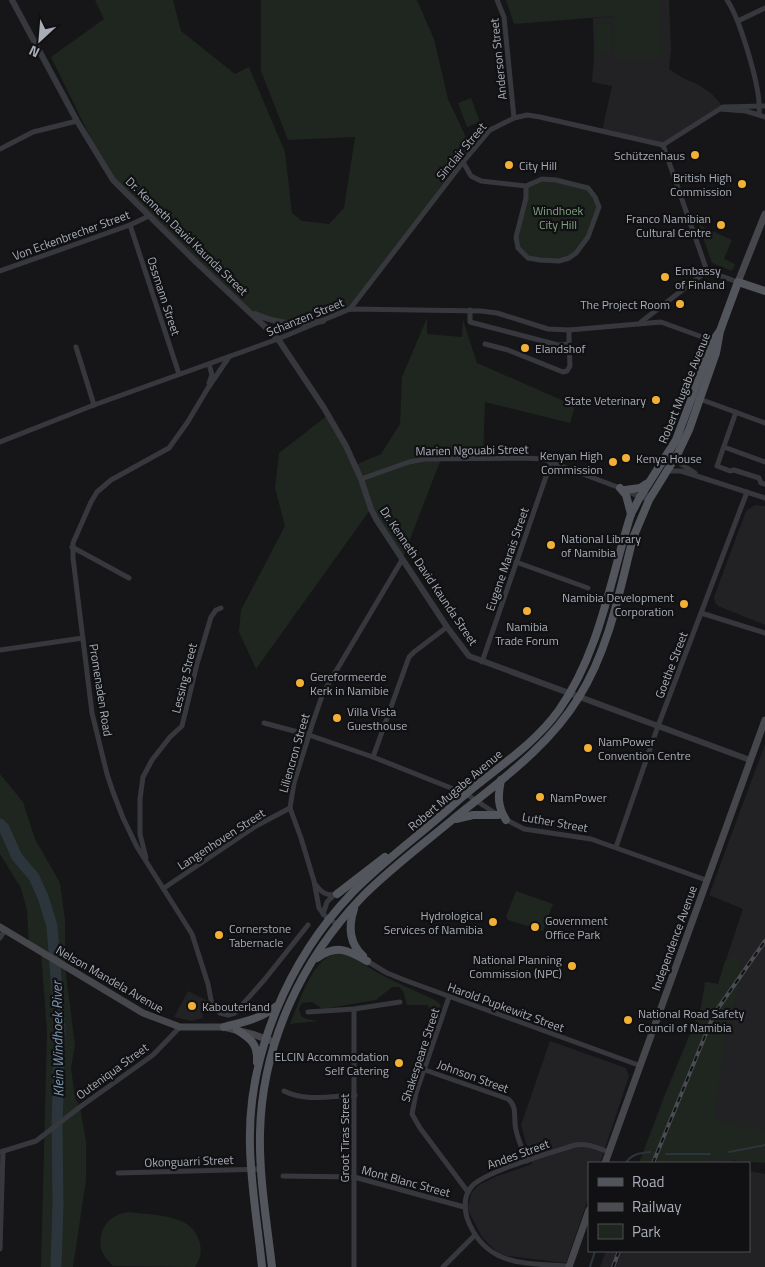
<svg xmlns="http://www.w3.org/2000/svg" width="765" height="1267" viewBox="0 0 765 1267" font-family="'Titillium Web',sans-serif">
<style>
.built{fill:#222225}
.green{fill:#1e261f}
.lines{fill:none;stroke-linecap:round;stroke-linejoin:round}
.stream{stroke:#2c353c;stroke-width:2}
.river{stroke:#2c353c;stroke-width:11}
.minor{stroke:#37383d;stroke-width:5}
.tertiary{stroke:#37383d;stroke-width:6}
.secondary{stroke:#45474d;stroke-width:7}
.primary{stroke:#53555c;stroke-width:8}
.rail-casing{stroke:#4a4c52;stroke-width:4}
.rail{stroke:#111113;stroke-width:2;stroke-dasharray:5.5;stroke-linecap:butt}
.poi-dot{fill:#f2b134;stroke:#111113;stroke-width:2}
.labels{text-anchor:middle;dominant-baseline:central;stroke-width:4.5;stroke-linejoin:round;paint-order:stroke}
.street-label{font-size:12px;fill:#a8adb8;stroke:#111113}
.poi-label{font-size:12px;fill:#a8adb8;stroke:#111113;text-anchor:start}
.park-label{font-size:12px;fill:#7fa381;stroke:#111113}
.water-label{font-size:14px;font-style:italic;fill:#7f9bb3;stroke:#111113}
</style>
<rect width="100%" height="100%" fill="#161618"/>
<!-- built -->
<g class="built">
<polygon points="614,0 669,0 671,50 669,69 683,78 699,85 712,94 723,107 663,145 602,131 612,86 592,82 594,57 593,18 614,16"/>
<polygon points="755,505 765,506 765,625 718,606 715,602 714,597 746,511"/>
<polygon points="765,744 765,1146 733,1154 732,1163 639,1163 665,1094 701,1007 705,982 718,984 743,909 709,895"/>
<polygon points="188,991 208,1001 202,1010 203,1018 191,1021 174,1017"/>
<polygon points="550,1041 626,1068 629,1076 600,1163 589,1163 589,1196 566,1263 507,1256 498,1253 482,1237 467,1208 472,1192 479,1185 495,1177 532,1164 521,1125"/>
<polygon points="749,1171 765,1174 765,1267 600,1267 606,1251 749,1251"/>
</g>
<!-- green -->
<g class="green">
<polygon points="95,0 173,0 181,31 235,74 249,67 285,152 292,213 302,221 329,224 344,208 355,137 288,140 261,71 261,0 417,0 434,39 448,99 472,150 350,309 323,321 284,324 249,311 106,169 51,57 104,19"/>
<polygon points="506,0 660,0 661,58 615,58 614,16 514,24"/>
<polygon points="611,23 612,53 596,53 596,24"/>
<polygon points="471,98 480,122 467,127 458,103"/>
<polygon points="542,179 588,188 599,207 588,237 569,258 540,260 522,253 516,237 526,186"/>
<polygon points="699,225 732,240 724,259 735,264 732,271 712,263"/>
<polygon points="427,318 427,334 462,337 463,320 477,363 575,406 570,423 485,402 483,458 441,459 402,560 370,510 256,669 239,632 241,610 285,526 275,488 279,453 328,415 355,465 381,454 400,424 402,377"/>
<polygon points="0,774 23,802 35,839 60,883 65,920 65,967 75,1045 71,1068 75,1098 80,1107 86,1142 86,1180 73,1267 41,1267 47,1032 41,952 29,945 27,910 21,888 0,854"/>
<polygon points="516,891 553,904 543,931 508,920 506,917"/>
<path d="M344,953C356,958 366,966 378,973C397,983 416,991 435,1000L440,1004L441,1009L429,1010L428,1005H407L403,991L399,987H392L376,1000L323,1009L312,1002L302,1003L299,1009L301,1016L307,1019L318,1021L290,1024C297,1007 310,969 325,959C331,954 336,954 344,953Z"/>
<polygon points="735,957 741,959 742,981 728,1021 714,1120 765,1131 765,1163 711,1159 709,1163 639,1163 701,1007 707,982 718,984 725,961"/>
<path d="M130,1212C155,1216 194,1213 200,1244C202,1252 200,1260 195,1267L113,1266C108,1261 103,1255 101,1249C98,1228 109,1214 130,1212Z"/>
</g>
<g class="lines">
<!-- stream -->
<g class="stream">
<polyline points="729,1152 765,1145"/>
<polyline points="666,1154 710,1154"/>
<path d="M626,1163C631,1154 640,1153 650,1152"/>
<polyline points="590,1267 595,1251"/>
</g>
<!-- river -->
<polyline class="river" points="0,824 4,828 17,857 34,877 43,897 52,926 60,1029 57,1125 58,1204 56,1267"/>
<!-- minor -->
<g class="minor">
<polyline points="497,0 504,17 514,118"/>
<path d="M727,0C740,19 762,91 759,114"/>
<polyline points="738,21 765,8"/>
<polyline points="720,109 746,111 765,117"/>
<polyline points="663,145 707,271"/>
<polyline points="0,149 33,132 77,121"/>
<polyline points="463,162 471,176 481,181 526,186 542,179 556,180 588,188 595,197 599,207 588,237 576,253 569,258 559,261 540,260 528,258 518,248 516,237 526,198 526,186"/>
<polyline points="130,225 179,374"/>
<polyline points="0,271 130,225 149,216"/>
<polyline points="707,271 738,282"/>
<polyline points="350,309 463,162 490,130 514,118 527,115 540,117 663,145 723,107 765,106"/>
<polyline points="470,310 470,322 558,345 569,344 570,366 567,371 563,372 508,350 485,344"/>
<polyline points="641,322 707,271"/>
<polyline points="569,330 569,344"/>
<polyline points="76,347 94,405"/>
<polyline points="229,357 208,388 187,423 169,448 111,480 97,492 91,502 73,543 73,558 92,713 107,774 113,792 123,818 137,847 192,934 208,984 212,1005 220,1013 228,1015 235,1013 265,979 308,925"/>
<polyline points="209,364 212,375 209,383"/>
<polyline points="697,398 765,423"/>
<polyline points="736,412 717,466 730,471 734,470 759,478 761,483 765,484"/>
<polyline points="0,442 94,405 278,339 350,309 481,311 497,313 548,329 569,330 661,322 716,342"/>
<polyline points="724,447 765,462"/>
<polyline points="678,454 681,464 695,473"/>
<polyline points="665,473 670,471 681,471 765,498"/>
<polyline points="361,479 409,462 424,459 525,458 542,459 551,462 620,488 640,497 644,498 651,494"/>
<polyline points="72,547 129,578"/>
<polyline points="516,562 588,588"/>
<polyline points="701,613 765,633"/>
<polyline points="0,650 83,638"/>
<polyline points="482,662 551,462"/>
<polyline points="264,723 309,735 373,757 466,794 498,815"/>
<polyline points="373,757 409,657 414,652 447,627"/>
<polyline points="505,819 524,829 591,839 706,880"/>
<polyline points="616,847 658,726 747,492"/>
<polyline points="146,858 140,834 140,799 143,777 152,760 170,737 182,726 197,664 211,617 216,610 221,608"/>
<path d="M315,884C321,892 327,897 337,894"/>
<polyline points="164,888 256,826 290,808"/>
<polyline points="323,914 327,902 333,896"/>
<polyline points="338,925 326,917 319,908 314,881 301,838 290,808 294,783 312,725 323,693 402,560"/>
<polyline points="0,938 5,930"/>
<polyline points="367,961 387,973 407,981 641,1066"/>
<polyline points="449,997 416,1093 412,1114 420,1128 468,1192"/>
<polyline points="308,1012 354,1009 400,1002"/>
<path d="M425,1070L508,1099C518,1107 513,1118 516,1130C518,1140 523,1151 527,1161"/>
<path d="M284,1091C305,1102 332,1096 355,1095"/>
<polyline points="0,1152 36,1141 80,1107 153,1055 180,1027"/>
<polyline points="118,1173 261,1169"/>
<polyline points="283,1176 354,1177 464,1207"/>
<polyline points="0,1249 3,1151"/>
<path d="M569,1266C524,1263 485,1267 467,1218C464,1207 464,1195 472,1186C486,1171 553,1152 575,1145C588,1143 598,1148 609,1152"/>
<polyline points="354,1267 354,1009"/>
<polyline points="443,1267 475,1235"/>
</g>
<!-- tertiary -->
<g class="tertiary">
<polyline points="12,0 77,121 113,180 195,261 278,339 324,408 346,446 361,479 371,509 376,519 447,627 469,656 750,760"/>
<path d="M255,314C278,324 298,326 323,321"/>
</g>
<!-- secondary -->
<g class="secondary">
<polyline points="738,282 765,214"/>
<polyline points="0,927 143,1013 180,1027 224,1027 255,1035 274,1042"/>
<polyline points="605,1163 765,720"/>
<polyline points="569,1267 589,1210"/>
</g>
<!-- primary -->
<g class="primary">
<polyline points="620,488 626,495 631,514"/>
<polyline points="625,490 640,488 646,484"/>
<path d="M501,780C498,795 497,806 506,820"/>
<polyline points="456,819 473,815 498,815"/>
<polyline points="337,894 385,857"/>
<path d="M354,909C348,927 349,943 363,956"/>
<path d="M317,958C337,944 348,950 367,961"/>
<path d="M224,1027C246,1021 258,1020 277,1006"/>
<path d="M237,1030C251,1039 258,1044 257,1062"/>
<path d="M262,1267C258,1227 251,1187 250,1147C247,1055 289,959 352,893C383,861 420,835 453,805C488,773 531,749 559,710C600,652 610,580 631,514L640,497L676,440L713,341L719,332"/>
<path d="M272,1267C267,1223 259,1178 260,1133C262,1044 301,960 363,896C390,869 422,845 452,820C497,783 548,748 579,697C609,649 619,593 633,538L649,500L678,453L689,430L716,353L720,331L738,282L765,291"/>
</g>
<!-- rail casing -->
<g class="rail-casing">
<g id="rail">
<polyline points="653,1163 714,1014 765,941"/>
<polyline points="613,1267 619,1251"/>
</g>
</g>
<!-- rail -->
<use href="#rail" class="rail"/>
</g>
<!-- markers -->
<g class="poi-dot">
<circle cx="695" cy="155" r="5"/>
<circle cx="509" cy="165" r="5"/>
<circle cx="742" cy="184" r="5"/>
<circle cx="721" cy="225" r="5"/>
<circle cx="665" cy="277" r="5"/>
<circle cx="680" cy="304" r="5"/>
<circle cx="525" cy="348" r="5"/>
<circle cx="656" cy="400" r="5"/>
<circle cx="626" cy="458" r="5"/>
<circle cx="613" cy="462" r="5"/>
<circle cx="551" cy="545" r="5"/>
<circle cx="684" cy="604" r="5"/>
<circle cx="527" cy="611" r="5"/>
<circle cx="300" cy="683" r="5"/>
<circle cx="337" cy="718" r="5"/>
<circle cx="588" cy="748" r="5"/>
<circle cx="540" cy="797" r="5"/>
<circle cx="493" cy="922" r="5"/>
<circle cx="535" cy="927" r="5"/>
<circle cx="219" cy="935" r="5"/>
<circle cx="572" cy="966" r="5"/>
<circle cx="192" cy="1006" r="5"/>
<circle cx="628" cy="1020" r="5"/>
<circle cx="399" cy="1063" r="5"/>
</g>
<g class="labels">
<!-- street labels -->
<g class="street-label">
<text transform="translate(498 59) rotate(-96)">Anderson Street</text>
<text transform="translate(461 151) rotate(-50)">Sinclair Street</text>
<text transform="translate(71 235) rotate(-20)">Von Eckenbrecher Street</text>
<text transform="translate(187 236) rotate(44)">Dr. Kenneth David Kaunda Street</text>
<text transform="translate(164 296) rotate(72)">Ossmann Street</text>
<text transform="translate(305 317) rotate(-22)">Schanzen Street</text>
<text transform="translate(684 388) rotate(-68)">Robert Mugabe Avenue</text>
<text transform="translate(472 450) rotate(-1)">Marien Ngouabi Street</text>
<text transform="translate(507 559) rotate(-71)">Eugene Marais Street</text>
<text transform="translate(429 576) rotate(56)">Dr. Kenneth David Kaunda Street</text>
<text transform="translate(671 665) rotate(-69)">Goethe Street</text>
<text transform="translate(184 678) rotate(-76)">Lessing Street</text>
<text transform="translate(101 690) rotate(81)">Promenaden Road</text>
<text transform="translate(294 753) rotate(-74)">Liliencron Street</text>
<text transform="translate(455 790) rotate(-40)">Robert Mugabe Avenue</text>
<text transform="translate(555 822) rotate(10)">Luther Street</text>
<text transform="translate(221 839) rotate(-33)">Langenhoven Street</text>
<text transform="translate(674 938) rotate(-70)">Independence Avenue</text>
<text transform="translate(110 979) rotate(30)">Nelson Mandela Avenue</text>
<text transform="translate(506 1007) rotate(20)">Harold Pupkewitz Street</text>
<text transform="translate(420 1055) rotate(-72)">Shakespeare Street</text>
<text transform="translate(112 1071) rotate(-36)">Outeniqua Street</text>
<text transform="translate(473 1076) rotate(20)">Johnson Street</text>
<text transform="translate(344 1138) rotate(-90)">Groot Tiras Street</text>
<text transform="translate(518 1154) rotate(-20)">Andes Street</text>
<text transform="translate(189 1161) rotate(-2)">Okonguarri Street</text>
<text transform="translate(406 1181) rotate(15)">Mont Blanc Street</text>
</g>
<!-- poi labels -->
<g class="poi-label">
<text x="685" y="155" text-anchor="end">Schützenhaus</text>
<text x="519" y="165">City Hill</text>
<text x="732" y="177" text-anchor="end">British High<tspan x="732" dy="14">Commission</tspan></text>
<text x="711" y="218" text-anchor="end">Franco Namibian<tspan x="711" dy="14">Cultural Centre</tspan></text>
<text x="675" y="270">Embassy<tspan x="675" dy="14">of Finland</tspan></text>
<text x="670" y="304" text-anchor="end">The Project Room</text>
<text x="535" y="348">Elandshof</text>
<text x="646" y="400" text-anchor="end">State Veterinary</text>
<text x="603" y="455" text-anchor="end">Kenyan High<tspan x="603" dy="14">Commission</tspan></text>
<text x="636" y="458">Kenya House</text>
<text x="561" y="538">National Library<tspan x="561" dy="14">of Namibia</tspan></text>
<text x="674" y="597" text-anchor="end">Namibia Development<tspan x="674" dy="14">Corporation</tspan></text>
<text x="527" y="626" text-anchor="middle">Namibia<tspan x="527" dy="14">Trade Forum</tspan></text>
<text x="310" y="676">Gereformeerde<tspan x="310" dy="14">Kerk in Namibie</tspan></text>
<text x="347" y="711">Villa Vista<tspan x="347" dy="14">Guesthouse</tspan></text>
<text x="598" y="741">NamPower<tspan x="598" dy="14">Convention Centre</tspan></text>
<text x="550" y="797">NamPower</text>
<text x="483" y="915" text-anchor="end">Hydrological<tspan x="483" dy="14">Services of Namibia</tspan></text>
<text x="545" y="920">Government<tspan x="545" dy="14">Office Park</tspan></text>
<text x="229" y="928">Cornerstone<tspan x="229" dy="14">Tabernacle</tspan></text>
<text x="562" y="959" text-anchor="end">National Planning<tspan x="562" dy="14">Commission (NPC)</tspan></text>
<text x="202" y="1006">Kabouterland</text>
<text x="638" y="1013">National Road Safety<tspan x="638" dy="14">Council of Namibia</tspan></text>
<text x="389" y="1056" text-anchor="end">ELCIN Accommodation<tspan x="389" dy="14">Self Catering</tspan></text>
</g>
<!-- park labels -->
<g class="park-label">
<text x="558" y="210">Windhoek<tspan x="558" dy="14">City Hill</tspan></text>
</g>
<!-- water labels -->
<g class="water-label">
<text transform="translate(57 1039) rotate(-91)">Klein Windhoek River</text>
</g>
</g>
<!-- legend -->
<rect x="588" y="1162" width="162" height="90" fill="#111113" stroke="#4d4f55"/>
<rect x="598" y="1178" width="25" height="8" fill="#53555c" stroke="#4d4f55"/>
<text x="632" y="1187" font-size="15" fill="#a8adb8">Road</text>
<rect x="598" y="1203" width="25" height="8" fill="#4a4c52" stroke="#4d4f55"/>
<text x="632" y="1212" font-size="15" fill="#a8adb8">Railway</text>
<rect x="598" y="1224" width="25" height="15" fill="#1e261f" stroke="#4d4f55"/>
<text x="632" y="1237" font-size="15" fill="#a8adb8">Park</text>
<!-- north arrow -->
<g transform="translate(40 40) rotate(206)" stroke="#111113" stroke-width="4" paint-order="stroke">
<path d="M0-4L9 19L0 12L-9 19Z" fill="#a8adb8"/>
<text y="-8" font-size="14" font-weight="bold" text-anchor="middle" fill="#a8adb8">N</text>
</g>
</svg>
